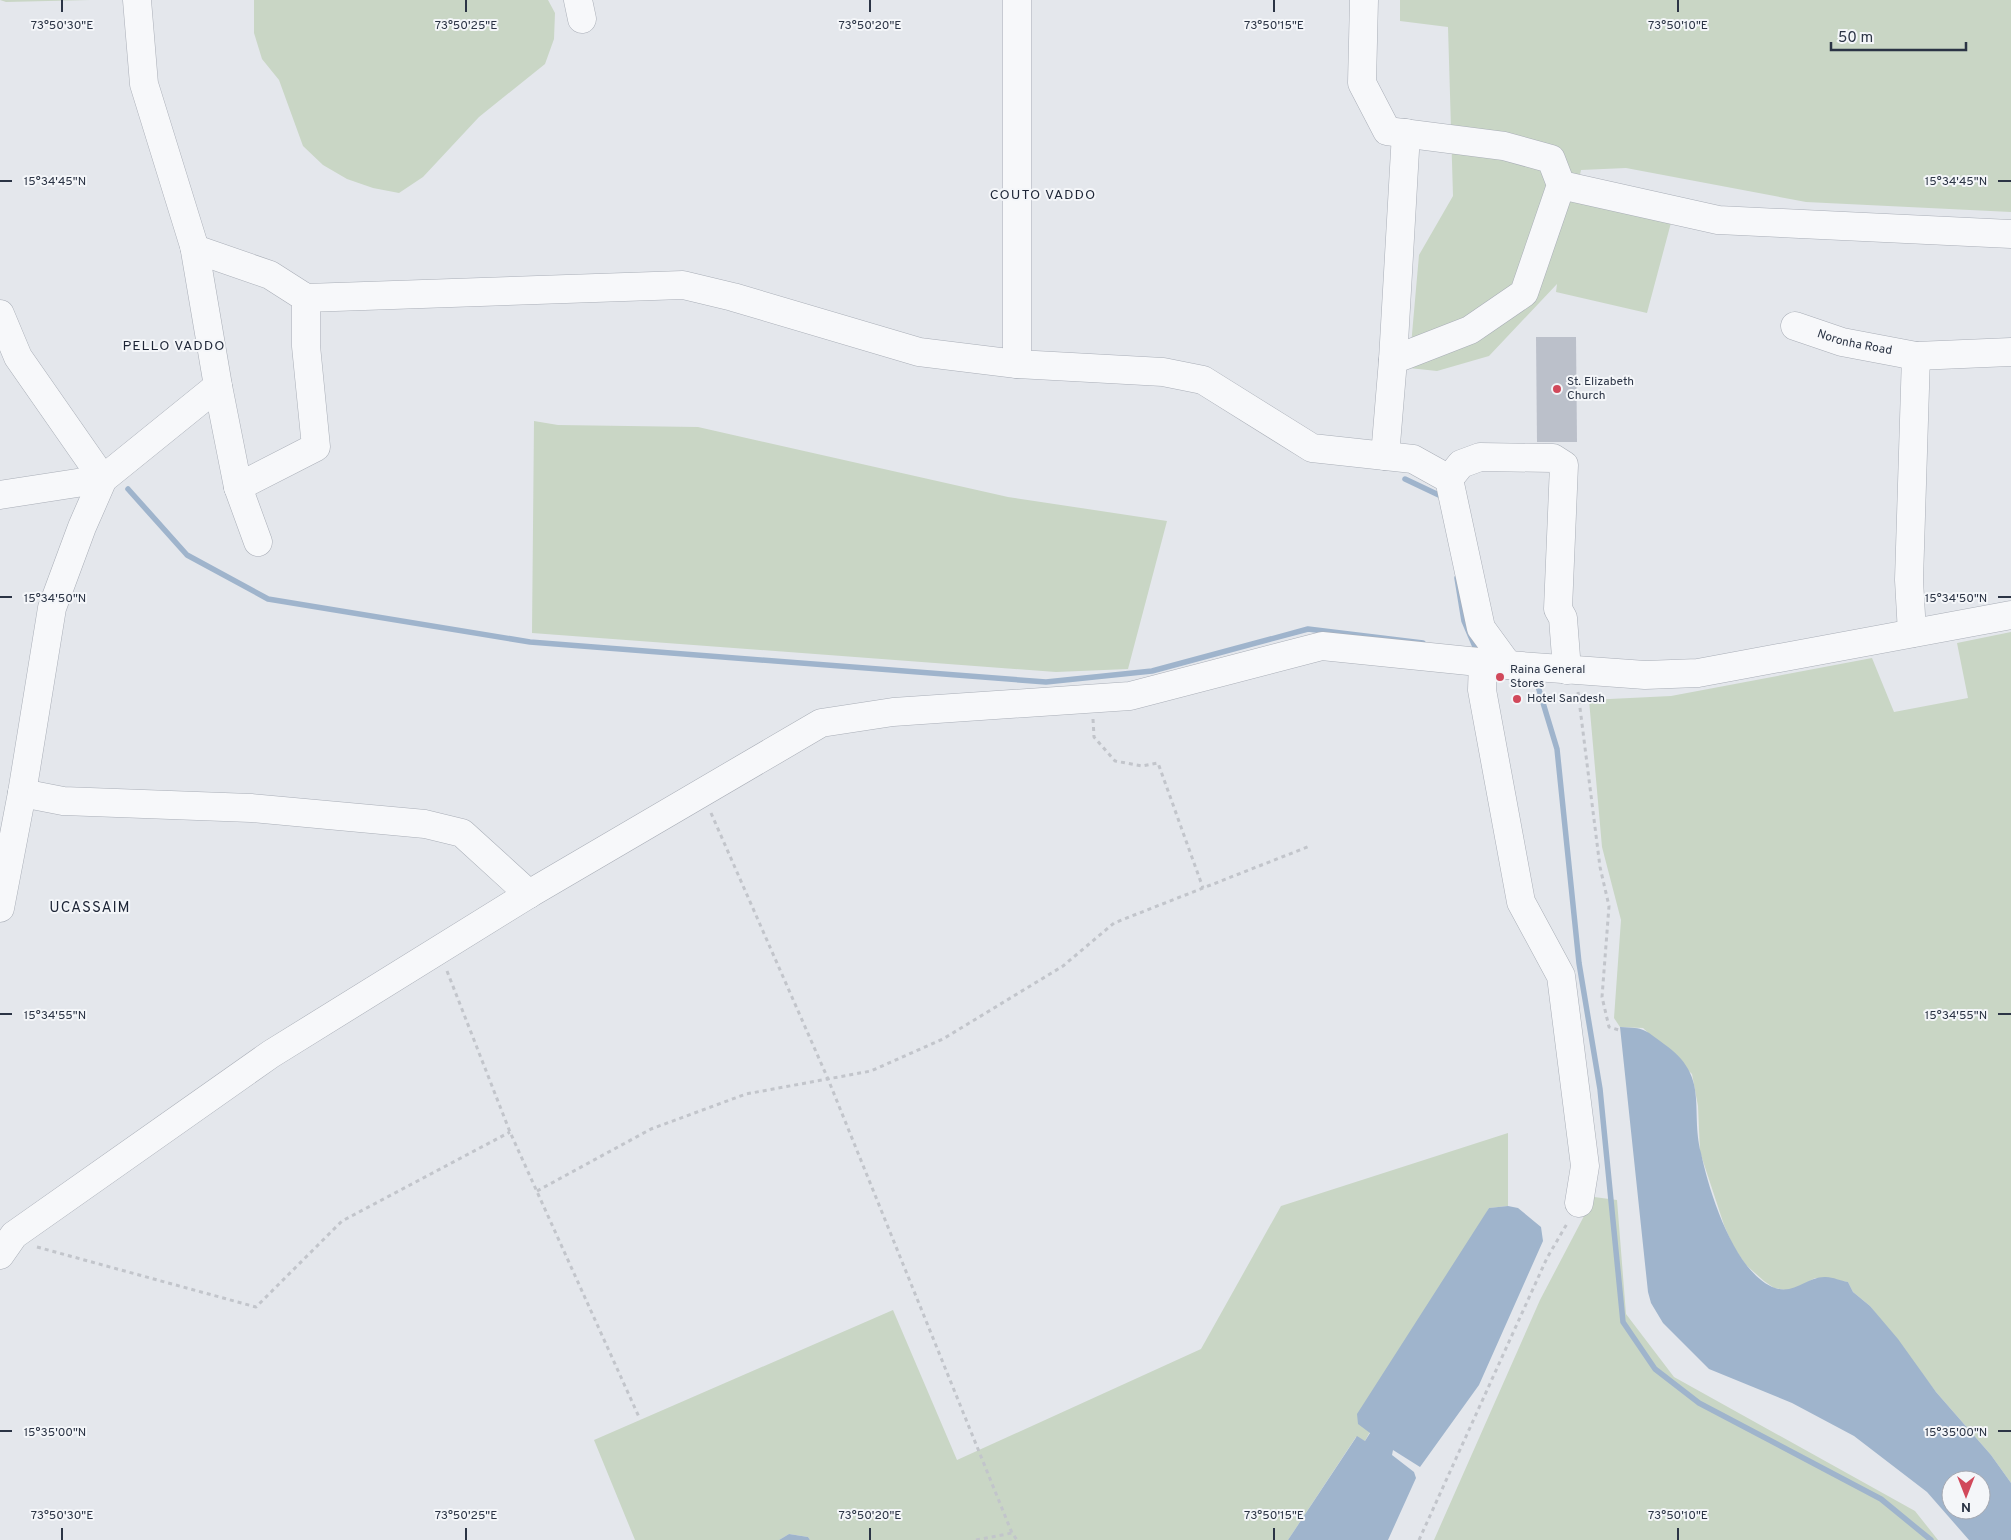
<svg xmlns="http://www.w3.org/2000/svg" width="2011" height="1540" viewBox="0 0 2011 1540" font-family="Overpass,sans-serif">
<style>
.green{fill:#c9d6c5}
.water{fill:#9fb4cc;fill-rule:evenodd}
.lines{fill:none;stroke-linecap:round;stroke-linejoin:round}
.stream{stroke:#9fb4cc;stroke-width:5.5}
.building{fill:#bbc0ca}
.minor-casing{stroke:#a9aeb7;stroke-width:29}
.path{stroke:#c2c5cb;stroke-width:3;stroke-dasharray:4 4;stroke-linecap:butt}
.minor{stroke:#f7f8fa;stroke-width:28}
.ticks{fill:none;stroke:#2b3445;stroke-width:2}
.poi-dot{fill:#d1495b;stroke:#f4f6f9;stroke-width:2}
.labels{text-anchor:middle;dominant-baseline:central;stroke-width:4;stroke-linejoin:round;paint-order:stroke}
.street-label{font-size:12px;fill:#2b3445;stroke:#f4f6f9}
.poi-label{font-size:12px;fill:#2b3445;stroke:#f4f6f9;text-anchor:start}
.neighbourhood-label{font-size:14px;letter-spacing:1px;fill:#1d2536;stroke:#f4f6f9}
.quarter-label{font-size:15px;letter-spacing:1px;fill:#1d2536;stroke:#f4f6f9}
.ticks-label{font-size:12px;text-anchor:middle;fill:#2b3445;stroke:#f4f6f9;stroke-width:4;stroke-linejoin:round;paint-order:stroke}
</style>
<rect width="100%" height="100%" fill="#e4e7ec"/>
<!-- green -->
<g class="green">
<polygon points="0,0 90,0 6,2"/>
<polygon points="254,0 548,0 555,13 554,39 545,64 479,117 423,177 399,193 373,188 347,179 323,165 303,146 279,80 262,59 254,33"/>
<polygon points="1400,0 2011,0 2011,212 1806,202 1626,168 1581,170 1575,198 1672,219 1647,313 1556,292 1557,284 1489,356 1437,371 1409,368 1419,255 1453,196 1448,27 1400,21"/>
<polygon points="534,421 558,425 698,427 1008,497 1167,521 1128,669 1056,672 532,633"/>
<polygon points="2011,632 2011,1483 1991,1455 1936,1392 1870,1306 1853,1292 1848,1282 1815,1278 1795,1289 1785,1290 1774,1288 1764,1281 1746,1265 1733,1246 1724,1225 1700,1152 1698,1106 1692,1074 1643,1028 1620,1027 1614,1018 1621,920 1602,847 1589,700 1671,696 1872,658 1894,712 1968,698 1957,643"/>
<polygon points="1508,1133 1508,1206 1489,1208 1365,1441 1356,1437 1288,1540 810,1540 808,1537 789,1534 779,1540 635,1540 594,1440 893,1310 957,1460 1201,1349 1281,1206"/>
<polygon points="1594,1197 1617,1200 1626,1314 1674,1377 1915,1511 1938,1540 1434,1540 1540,1300"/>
</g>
<!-- water -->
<g class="water">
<path d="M1620,1027C1645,1028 1644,1029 1664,1044C1710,1076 1690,1108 1701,1153C1709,1192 1735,1274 1775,1288C1795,1295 1807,1276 1826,1277C1833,1277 1841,1281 1848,1282L1853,1292L1870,1306L1898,1339L1936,1392L1991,1455L2011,1483V1540H1969L1927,1492L1854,1436L1792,1403L1709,1369L1663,1323L1651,1303L1648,1292ZM1951,1480H1981V1510H1951Z"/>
<polygon points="1508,1206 1518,1208 1541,1227 1543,1241 1479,1385 1420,1467 1393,1450 1392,1455 1414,1472 1416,1478 1388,1540 1288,1540 1357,1436 1365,1441 1370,1433 1358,1424 1357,1414 1489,1208"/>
<polygon points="789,1534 808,1537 810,1540 779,1540"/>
</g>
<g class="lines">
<!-- stream -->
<g class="stream">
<polyline points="1405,479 1443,497"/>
<polyline points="128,489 187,555 268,599 530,642 1046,682 1152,671 1308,629 1423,643"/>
<polyline points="1457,578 1464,621 1476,649"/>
<polyline points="1527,677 1537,683 1557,749 1579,963 1600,1089 1623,1322 1655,1369 1699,1403 1881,1499 1931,1540"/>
</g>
</g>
<!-- building -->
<polygon class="building" points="1536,337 1576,337 1577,442 1537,442"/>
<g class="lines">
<!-- minor casing -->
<g class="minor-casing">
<g id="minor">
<polyline points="137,0 144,84 195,249 270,275 306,298 683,285 733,297 919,352 1017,364 1163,372 1203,380 1312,448 1413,459 1449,479 1481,628 1508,665"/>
<polyline points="578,0 582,19"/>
<polyline points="1017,0 1017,364"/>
<polyline points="1364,0 1362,83 1387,131 1504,146 1551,159 1561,185 1524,293 1470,330 1393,360 1385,456"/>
<polyline points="1561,185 1718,220 2011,234"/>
<polyline points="194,245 218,386 238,487 258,542"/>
<polyline points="0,314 18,357 103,479 0,495"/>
<path id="s1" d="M1795,326L1842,342L1916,356"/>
<polyline points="1393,360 1406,133"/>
<polyline points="1449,479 1461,464 1480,457 1553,458 1564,465 1558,609 1563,618 1567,670"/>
<polyline points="238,487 316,447 306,346 306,298"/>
<polyline points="1912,633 1909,580 1916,356 2011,352"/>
<polyline points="1483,661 1482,690 1521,902 1561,976 1585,1166 1579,1203"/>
<polyline points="22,793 63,801 251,808 425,824 462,833 529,894"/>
<polyline points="0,908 22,793 52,608 82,527 103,479 218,386"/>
<polyline points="0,1255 14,1235 271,1054 529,894 821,723 893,712 1130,696 1322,646 1508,665 1645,675 1698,673 2011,615"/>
</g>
</g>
<!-- path -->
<g class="path">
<polyline points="1578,692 1600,867 1609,906 1602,997 1609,1027 1619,1030"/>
<polyline points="1093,719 1094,737 1115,761 1142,766 1158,763 1203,888"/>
<polyline points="711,813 828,1079 1012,1533 1017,1540"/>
<polyline points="447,971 510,1132 639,1417"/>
<polyline points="537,1191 651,1129 746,1094 871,1071 943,1039 1063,966 1114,923 1310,846"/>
<polyline points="37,1247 256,1307 342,1221 510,1132"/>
<polyline points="976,1540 1012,1533"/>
<polyline points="1419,1540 1547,1258 1568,1222"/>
</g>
<!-- minor -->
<use href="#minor" class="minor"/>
</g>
<!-- ticks -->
<path class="ticks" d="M62,0V12M466,0V12M870,0V12M1274,0V12M1678,0V12M0,181H12M1998,181H2011M0,597H12M1998,597H2011M0,1014H12M1998,1014H2011M0,1431H12M1998,1431H2011M62,1528V1540M466,1528V1540M870,1528V1540M1274,1528V1540M1678,1528V1540"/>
<!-- markers -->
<g class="poi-dot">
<circle cx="1557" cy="389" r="5"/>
<circle cx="1500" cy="677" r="5"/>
<circle cx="1517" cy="699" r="5"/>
</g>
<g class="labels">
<!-- street labels -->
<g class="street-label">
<text stroke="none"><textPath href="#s1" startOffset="62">Noronha Road</textPath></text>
</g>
<!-- poi labels -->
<g class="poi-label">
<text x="1567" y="382">St. Elizabeth<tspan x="1567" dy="14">Church</tspan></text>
<text x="1510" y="670">Raina General<tspan x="1510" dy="14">Stores</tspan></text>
<text x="1527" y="699">Hotel Sandesh</text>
</g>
<!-- neighbourhood labels -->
<g class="neighbourhood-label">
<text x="1043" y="195">COUTO VADDO</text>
<text x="174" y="346">PELLO VADDO</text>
</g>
<!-- quarter labels -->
<g class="quarter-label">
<text x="90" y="908">UCASSAIM</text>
</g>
</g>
<g class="ticks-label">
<text x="62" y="29">73°50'30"E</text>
<text x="466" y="29">73°50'25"E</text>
<text x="870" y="29">73°50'20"E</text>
<text x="1274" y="29">73°50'15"E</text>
<text x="1678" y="29">73°50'10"E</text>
<text x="1956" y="185">15°34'45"N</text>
<text x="55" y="185">15°34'45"N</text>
<text x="1956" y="602">15°34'50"N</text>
<text x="55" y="602">15°34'50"N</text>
<text x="1956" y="1019">15°34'55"N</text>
<text x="55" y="1019">15°34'55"N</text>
<text x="1956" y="1436">15°35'00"N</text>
<text x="55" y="1436">15°35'00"N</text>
<text x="62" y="1519">73°50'30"E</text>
<text x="466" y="1519">73°50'25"E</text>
<text x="870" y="1519">73°50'20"E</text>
<text x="1274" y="1519">73°50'15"E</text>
<text x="1678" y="1519">73°50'10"E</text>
</g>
<!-- north arrow -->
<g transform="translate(1966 1495) rotate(180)"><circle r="24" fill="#f4f6f9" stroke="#a4a8b1"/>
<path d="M0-4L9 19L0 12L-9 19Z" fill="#d1495b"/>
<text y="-8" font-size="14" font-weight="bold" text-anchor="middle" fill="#2b3445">N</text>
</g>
<!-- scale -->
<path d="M1831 42v8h135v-8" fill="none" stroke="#2b3445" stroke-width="2.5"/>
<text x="1838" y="42" font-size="15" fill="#2b3445" stroke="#f4f6f9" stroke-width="4" paint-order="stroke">50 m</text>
</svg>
